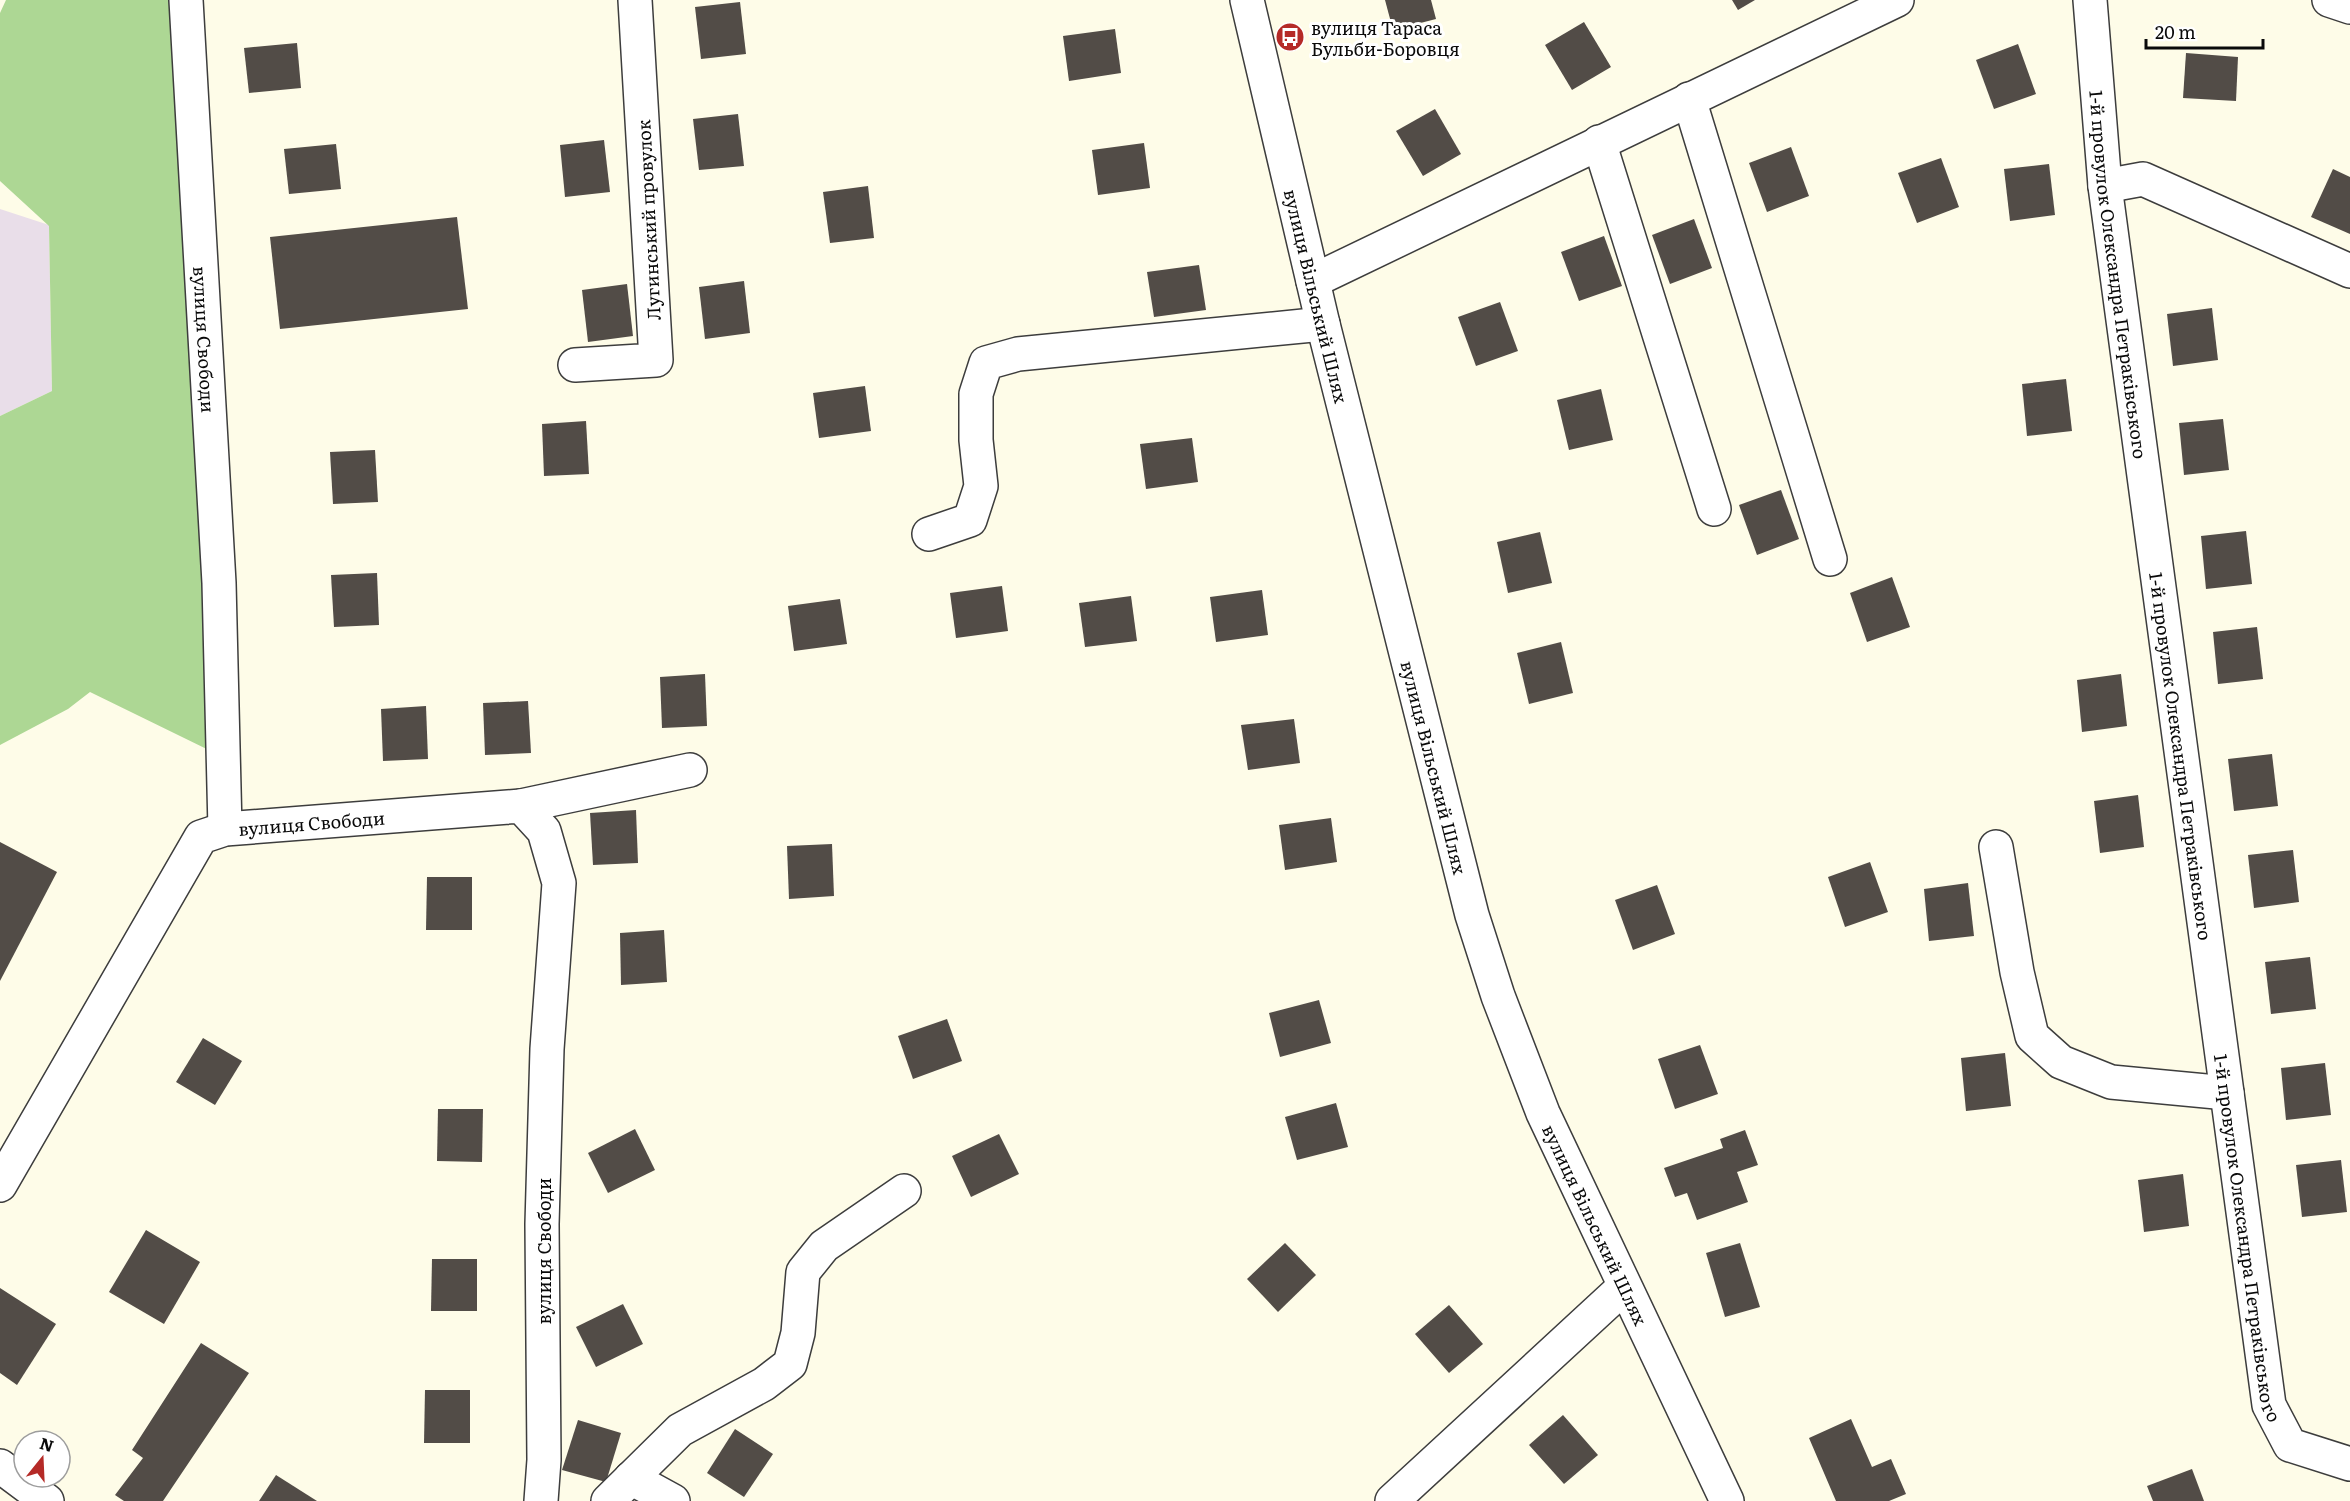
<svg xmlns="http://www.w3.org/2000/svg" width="2350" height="1501" viewBox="0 0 2350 1501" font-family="Literata,serif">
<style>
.industrial{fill:#e9dee9}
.forest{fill:#add794}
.building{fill:#524c47}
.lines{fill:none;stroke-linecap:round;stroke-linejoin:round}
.minor-casing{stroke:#3d3d3d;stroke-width:36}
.minor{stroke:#fff;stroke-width:33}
.labels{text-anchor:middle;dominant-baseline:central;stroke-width:6;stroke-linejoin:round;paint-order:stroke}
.poi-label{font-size:18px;fill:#0a0a0a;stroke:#fff;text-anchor:start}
.street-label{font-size:18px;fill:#0a0a0a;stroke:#fff}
</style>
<rect width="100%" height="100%" fill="#fefce8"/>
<!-- industrial -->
<polygon class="industrial" points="0,209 49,225 52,391 0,416"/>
<!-- forest -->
<polygon class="forest" points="6,0 186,0 223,757 90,692 68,709 0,745 0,416 52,391 49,226 0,181 0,13"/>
<!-- building -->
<g class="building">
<polygon points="1385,0 1431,0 1436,19 1393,30"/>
<polygon points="1732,0 1755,0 1738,10"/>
<polygon points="740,2 746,54 701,59 695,7"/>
<polygon points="1584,22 1611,67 1572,90 1545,45"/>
<polygon points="1115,29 1121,73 1069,81 1063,36"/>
<polygon points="297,43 301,88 249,93 244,48"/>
<polygon points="2018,44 2036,94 1994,109 1976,60"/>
<polygon points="2186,53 2238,57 2236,101 2183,98"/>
<polygon points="1435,109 1461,154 1423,176 1396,131"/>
<polygon points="738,114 744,166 699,170 693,119"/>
<polygon points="604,140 610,192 565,197 560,145"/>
<polygon points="1144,143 1150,188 1098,195 1092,150"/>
<polygon points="336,144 341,189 289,194 284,149"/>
<polygon points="1791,147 1809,196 1767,212 1749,163"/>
<polygon points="1941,158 1959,207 1917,223 1898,173"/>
<polygon points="2049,164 2055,215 2010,221 2004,169"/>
<polygon points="2333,169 2350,177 2350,234 2311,217"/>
<polygon points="868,186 874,238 830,243 823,192"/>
<polygon points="457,217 468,309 280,329 270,237"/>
<polygon points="1694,219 1712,268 1670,284 1652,235"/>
<polygon points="1604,236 1622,286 1579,301 1561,252"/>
<polygon points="1199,265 1206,310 1154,317 1147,272"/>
<polygon points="744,281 750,333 705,339 699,287"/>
<polygon points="627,284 633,336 588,342 582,290"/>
<polygon points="1500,302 1518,351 1476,366 1458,317"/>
<polygon points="2212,308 2218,360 2173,366 2167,314"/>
<polygon points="2066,379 2072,431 2027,436 2022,384"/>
<polygon points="865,386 871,431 819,438 813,393"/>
<polygon points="1601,389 1613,440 1569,450 1557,400"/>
<polygon points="2223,419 2229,470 2184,475 2179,423"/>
<polygon points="586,421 589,474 544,476 542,424"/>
<polygon points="1192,438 1198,482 1146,489 1140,444"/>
<polygon points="375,450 378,502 333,504 330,452"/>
<polygon points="1781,490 1799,539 1757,555 1739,505"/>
<polygon points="2246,531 2252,584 2206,589 2201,536"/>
<polygon points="1540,532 1552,583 1508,593 1497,542"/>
<polygon points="377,573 379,625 334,627 331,575"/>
<polygon points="1892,577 1910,627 1867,642 1850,593"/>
<polygon points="1002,586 1008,631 956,638 950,593"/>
<polygon points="1262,590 1268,635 1216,642 1210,597"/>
<polygon points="1131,596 1137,641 1085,647 1079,603"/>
<polygon points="840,599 847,644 794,651 788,606"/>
<polygon points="2257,627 2263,679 2218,684 2213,632"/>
<polygon points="1561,642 1573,693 1529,704 1517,653"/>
<polygon points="705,674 707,726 662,728 660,677"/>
<polygon points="2121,674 2127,726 2082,732 2077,680"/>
<polygon points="528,701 531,753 485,755 483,703"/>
<polygon points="426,706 428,759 383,761 381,709"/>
<polygon points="1294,719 1300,763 1248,770 1241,725"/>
<polygon points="2272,754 2278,806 2234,811 2228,759"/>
<polygon points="2138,795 2144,847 2100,853 2094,801"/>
<polygon points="636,810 638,863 593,865 590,813"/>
<polygon points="1331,818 1337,862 1285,870 1279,825"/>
<polygon points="0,842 57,872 0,981"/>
<polygon points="832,844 834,896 789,899 787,846"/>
<polygon points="2293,850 2299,902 2254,908 2248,855"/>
<polygon points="1870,862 1888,912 1845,927 1828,877"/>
<polygon points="427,877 472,877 472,930 426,930"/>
<polygon points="1968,883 1974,936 1929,941 1924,889"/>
<polygon points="1657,885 1675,934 1633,950 1615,900"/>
<polygon points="664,930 667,982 621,985 620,933"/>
<polygon points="2310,957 2316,1009 2271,1014 2265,962"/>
<polygon points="1319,1000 1331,1043 1280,1057 1269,1013"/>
<polygon points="947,1019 962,1061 913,1079 898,1036"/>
<polygon points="203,1038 242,1061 215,1105 176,1082"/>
<polygon points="1700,1045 1718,1094 1675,1109 1658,1059"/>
<polygon points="2005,1053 2011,1106 1966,1111 1961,1058"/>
<polygon points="2325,1063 2331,1115 2286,1120 2281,1068"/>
<polygon points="1336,1103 1348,1147 1297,1160 1285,1117"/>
<polygon points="438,1109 483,1109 482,1162 437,1161"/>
<polygon points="635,1129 655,1170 608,1193 588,1153"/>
<polygon points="1745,1130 1758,1165 1737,1172 1748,1202 1697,1220 1687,1193 1675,1197 1664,1168 1723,1148 1720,1139"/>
<polygon points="999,1134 1019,1174 971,1197 952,1156"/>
<polygon points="2341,1160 2347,1212 2302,1217 2296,1165"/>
<polygon points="2183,1174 2189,1226 2144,1232 2138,1180"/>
<polygon points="146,1230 200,1262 164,1324 109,1292"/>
<polygon points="1285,1243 1316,1275 1278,1312 1247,1279"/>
<polygon points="1740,1243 1760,1307 1725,1317 1706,1253"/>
<polygon points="432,1259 477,1259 477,1311 431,1311"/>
<polygon points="0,1288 56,1324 17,1385 0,1373"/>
<polygon points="623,1304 643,1344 596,1367 576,1327"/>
<polygon points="1449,1305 1483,1344 1449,1373 1415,1334"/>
<polygon points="201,1343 249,1373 163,1501 124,1501 115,1495 143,1458 132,1450"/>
<polygon points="425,1390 470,1390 470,1443 424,1443"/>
<polygon points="1563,1415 1598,1455 1564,1484 1529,1445"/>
<polygon points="1851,1419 1872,1467 1891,1459 1906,1494 1889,1501 1836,1501 1809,1438"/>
<polygon points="578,1420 621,1433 606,1482 562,1470"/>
<polygon points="735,1429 773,1454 744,1497 707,1473"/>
<polygon points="2192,1469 2204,1501 2153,1501 2147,1486"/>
<polygon points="276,1475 317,1501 259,1501"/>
</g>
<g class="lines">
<!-- minor casing -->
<g class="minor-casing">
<g id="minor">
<path id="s1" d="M186,0L219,583L225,829"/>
<path id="s2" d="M1247,0L1323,324L1472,915L1498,996L1543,1113L1727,1501"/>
<path id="s3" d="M2090,0L2105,186L2269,1405L2290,1445L2350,1464"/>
<polyline points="2329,0 2350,7"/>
<polyline points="1689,99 1830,559"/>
<polyline points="1599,142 1714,509"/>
<polyline points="2105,186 2143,179 2350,271"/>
<polyline points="1313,281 1897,0"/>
<polyline points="575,365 656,360 635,0"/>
<polyline points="929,534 970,520 981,486 976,440 976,394 986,363 1018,354 1323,324"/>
<polyline points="521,806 690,770"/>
<polyline points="1996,847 2017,972 2032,1036 2061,1062 2111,1082 2227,1093"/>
<path id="s4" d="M0,1185L201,837L225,829L521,806L544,831L559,883L547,1049L542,1224L544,1460L541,1501"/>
<polyline points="0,1466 47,1501"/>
<polyline points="631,1478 673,1501"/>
<polyline points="608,1501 680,1430 764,1384 790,1364 798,1333 803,1272 824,1246 904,1191"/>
<polyline points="1392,1501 1624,1287"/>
</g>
</g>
<!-- minor -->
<use href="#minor" class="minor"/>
</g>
<!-- icons -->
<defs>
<g id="bus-disc" transform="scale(1.5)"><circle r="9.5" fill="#b52a27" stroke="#fff"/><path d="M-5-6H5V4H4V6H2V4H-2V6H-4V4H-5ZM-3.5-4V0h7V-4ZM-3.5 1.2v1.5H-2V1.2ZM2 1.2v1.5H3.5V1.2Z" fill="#fff"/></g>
</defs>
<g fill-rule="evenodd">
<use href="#bus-disc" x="1290" y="37"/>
</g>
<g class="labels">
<!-- poi labels -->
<g class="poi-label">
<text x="1311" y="27">вулиця Тараса<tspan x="1311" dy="21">Бульби-Боровця</tspan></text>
</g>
<!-- street labels -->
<g class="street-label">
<text transform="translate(648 220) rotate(-93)">Лугинський провулок</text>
<text stroke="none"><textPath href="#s3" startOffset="276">1-й провулок Олександра Петраківського</textPath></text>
<text stroke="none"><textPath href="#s2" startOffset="304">вулиця Вільський Шлях</textPath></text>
<text stroke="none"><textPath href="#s1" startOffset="340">вулиця Свободи</textPath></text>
<text stroke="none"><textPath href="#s3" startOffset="762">1-й провулок Олександра Петраківського</textPath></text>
<text stroke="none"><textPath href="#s2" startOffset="790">вулиця Вільський Шлях</textPath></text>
<text stroke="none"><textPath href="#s4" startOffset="514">вулиця Свободи</textPath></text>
<text stroke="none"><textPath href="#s2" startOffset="1276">вулиця Вільський Шлях</textPath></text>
<text stroke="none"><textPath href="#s3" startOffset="1248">1-й провулок Олександра Петраківського</textPath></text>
<text transform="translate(543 1251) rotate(-90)">вулиця Свободи</text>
</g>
</g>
<!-- north arrow -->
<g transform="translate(42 1459) rotate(18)"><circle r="28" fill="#ffffff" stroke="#9d9d9d" stroke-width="1.5"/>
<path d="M0-4.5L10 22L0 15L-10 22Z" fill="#b52a27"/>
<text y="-9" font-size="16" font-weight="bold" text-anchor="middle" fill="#0a0a0a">N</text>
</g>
<!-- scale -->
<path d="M2146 39v9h117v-9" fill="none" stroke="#0a0a0a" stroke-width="3"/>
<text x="2155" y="39" font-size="18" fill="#0a0a0a" stroke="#ffffff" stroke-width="4.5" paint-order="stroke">20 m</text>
</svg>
